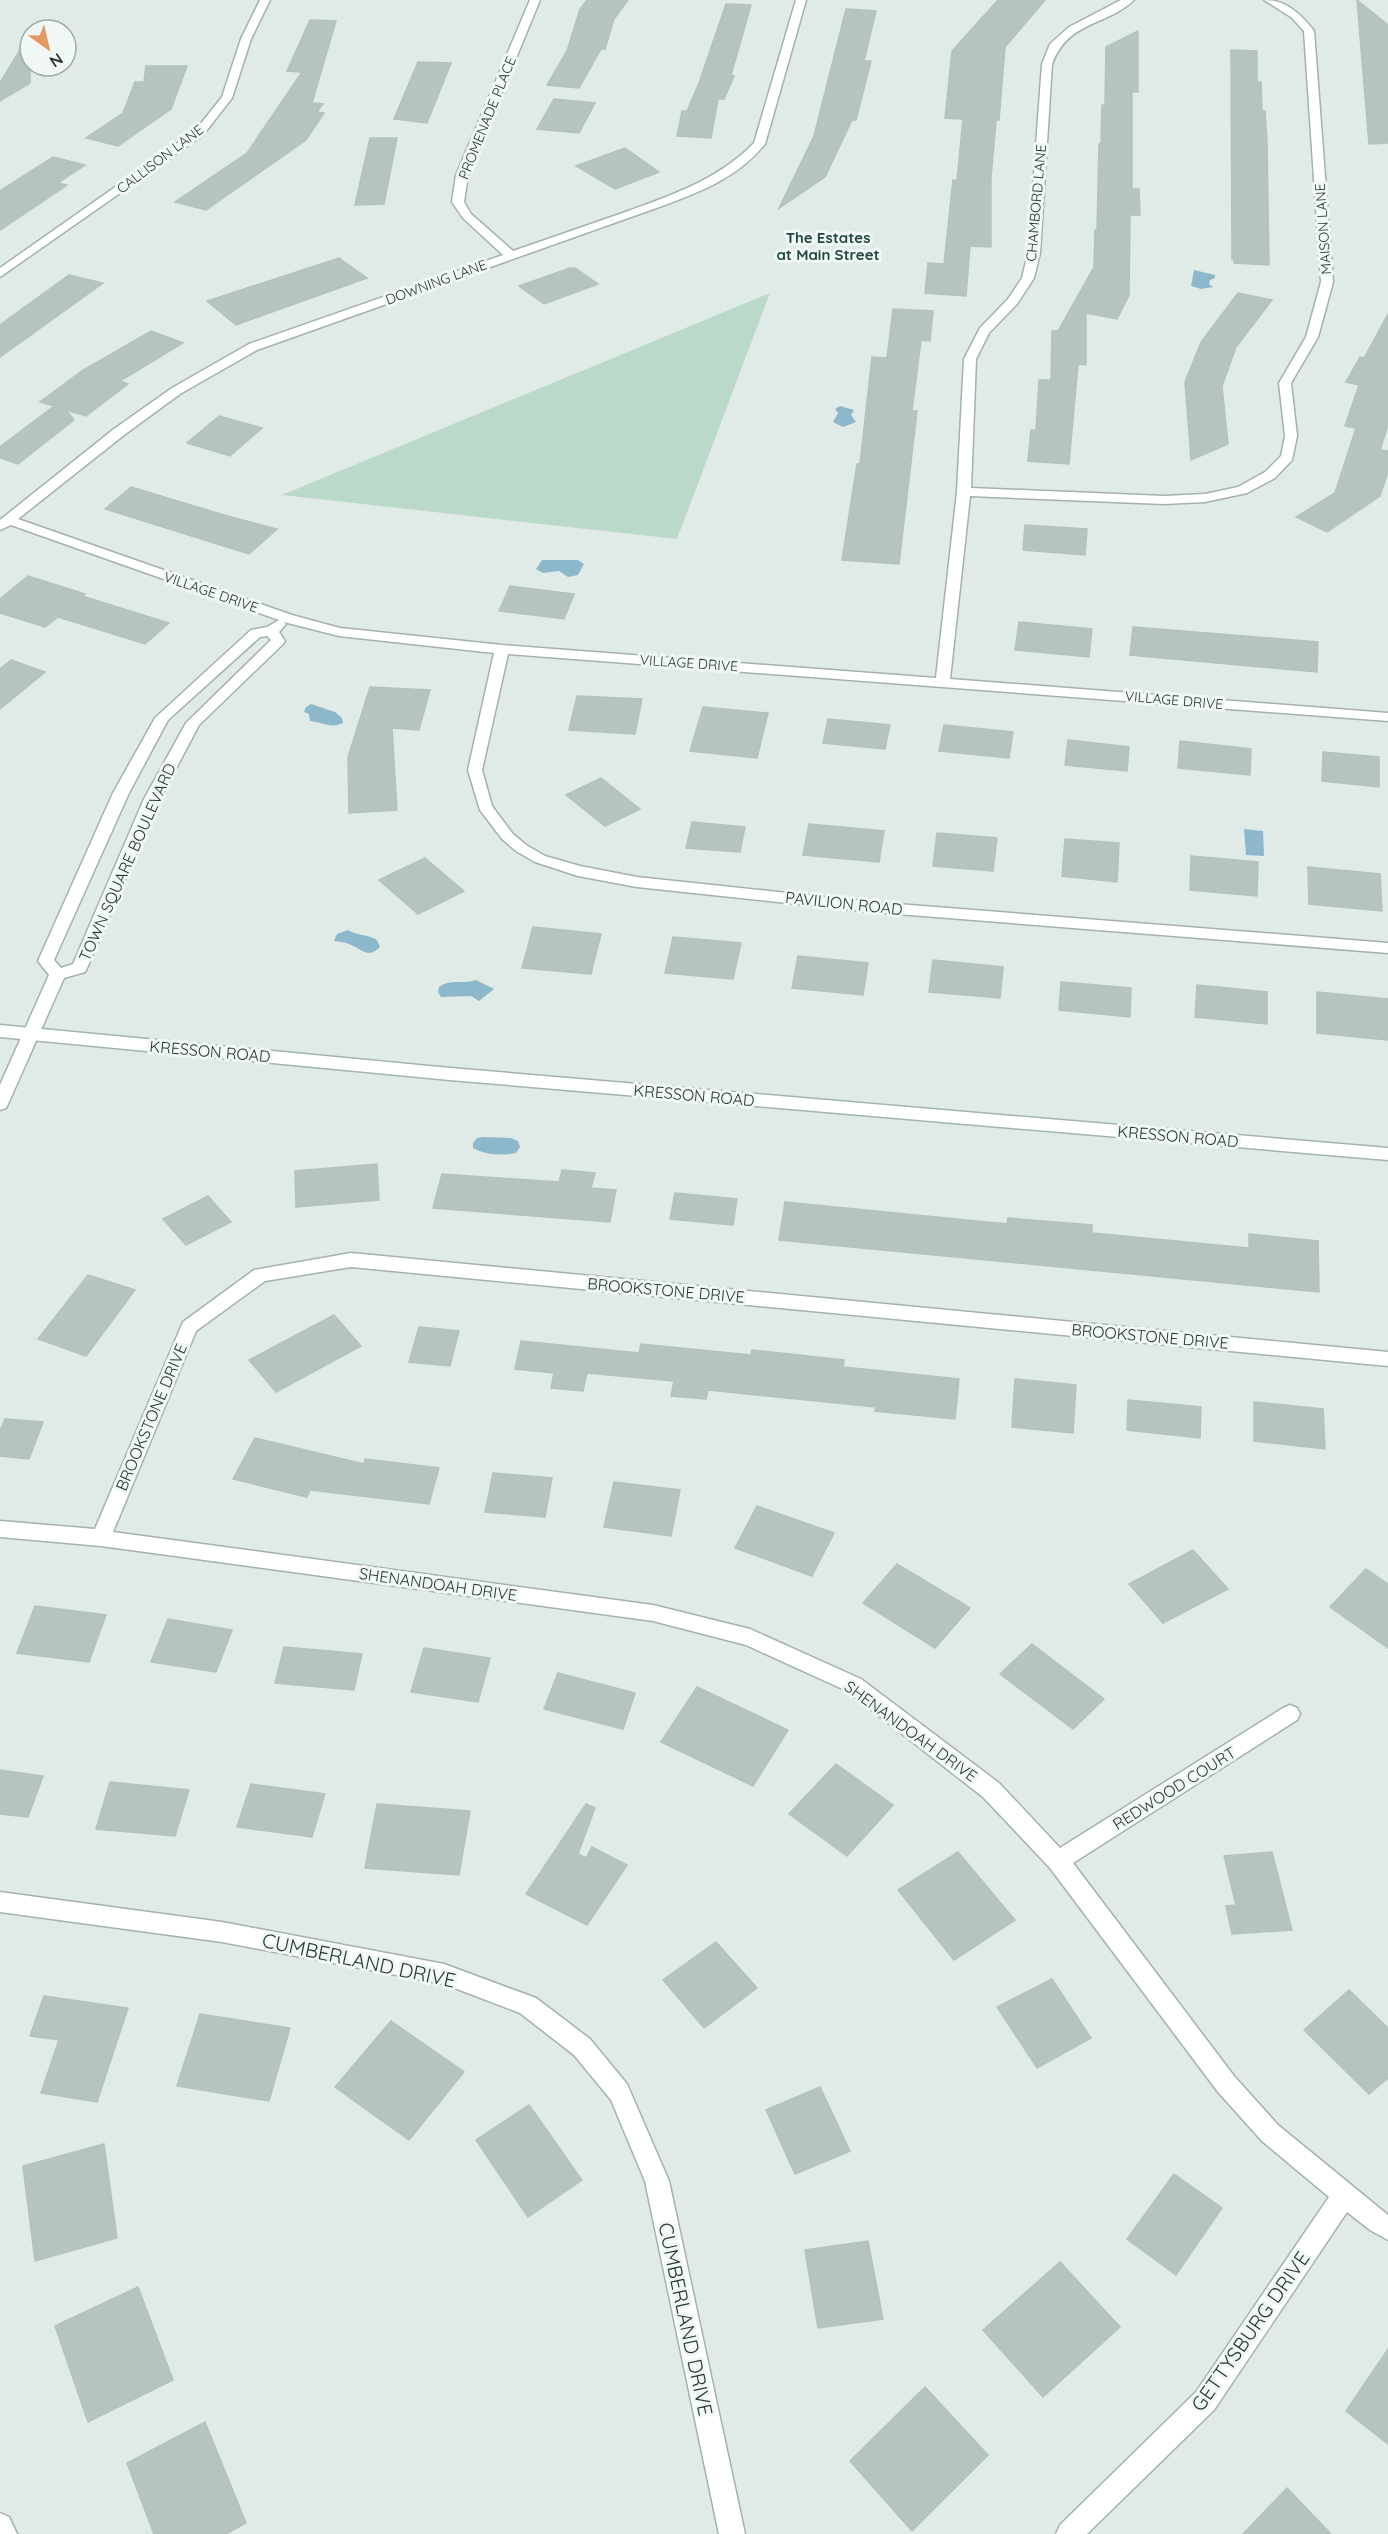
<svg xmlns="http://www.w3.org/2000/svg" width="1388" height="2534" viewBox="0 0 1388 2534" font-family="Quicksand,sans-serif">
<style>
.green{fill:#bbd9c8}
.water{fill:#8db7ca}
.building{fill:#b6c4c0;stroke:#b4c2bf;stroke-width:1.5}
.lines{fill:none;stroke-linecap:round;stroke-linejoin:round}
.street-casing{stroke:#a4b1ae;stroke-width:3}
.secondary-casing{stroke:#a1b4b0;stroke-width:3}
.street{fill:#fff;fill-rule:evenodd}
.secondary{fill:#fff;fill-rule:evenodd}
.labels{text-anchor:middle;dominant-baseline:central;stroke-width:6;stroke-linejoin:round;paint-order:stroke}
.far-street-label{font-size:14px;fill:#233836;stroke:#f0f7f4}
.far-neighbourhood-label{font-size:15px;font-weight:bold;fill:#214845;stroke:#f0f7f4}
.street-label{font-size:16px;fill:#233836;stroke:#f0f7f4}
.near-street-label{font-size:20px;fill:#233836;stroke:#f0f7f4}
</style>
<rect width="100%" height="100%" fill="#e0eae7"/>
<!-- green -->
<polygon class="green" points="770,293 677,539 282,495"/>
<!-- water -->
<g class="water">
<polygon points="1194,270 1215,275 1215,278 1210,280 1209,284 1213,287 1201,289 1191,286"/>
<polygon points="840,406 854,410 851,415 856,422 843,427 833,422 838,413 835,409"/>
<polygon points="542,560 578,560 584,564 578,575 568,577 559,571 543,573 536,569"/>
<path d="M311,704L335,712L342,718L343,723C331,729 322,722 310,721L309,714L304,712L306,707Z"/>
<polygon points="1244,829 1263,831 1264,856 1246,855"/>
<path d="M348,930C358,936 367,934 377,940L380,947C367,960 361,948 349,944C345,942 339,942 334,941L337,934Z"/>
<path d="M476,980L494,989L479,1001L471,996L441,997L438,992L439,987C452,978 461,985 476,980Z"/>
<path d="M483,1137L511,1138L518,1141L520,1147L516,1153C503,1156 485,1155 473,1148V1143L477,1138Z"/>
</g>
<!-- building -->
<g class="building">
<polygon points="587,0 628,0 614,19 605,49 601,49 579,88 547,85 567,51 580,9"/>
<polygon points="998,0 1045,0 1005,47 999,120 996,120 991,178 991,247 970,246 966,296 925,293 928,263 944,264 953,180 957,180 963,119 945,118 952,51"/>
<polygon points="1357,0 1388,25 1388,143 1369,144"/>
<polygon points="726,4 751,5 731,75 734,76 724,99 718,99 711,138 677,136 682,111 687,111 699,83"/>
<polygon points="846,9 876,11 864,61 871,61 856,120 852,120 825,177 779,208 814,136"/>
<polygon points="310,20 336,21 312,103 323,104 317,112 324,113 306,140 206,210 175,202 247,153 302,72 287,71"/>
<polygon points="1138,31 1138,92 1132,92 1132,189 1139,189 1140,215 1130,215 1129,295 1117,319 1086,313 1086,365 1078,364 1069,464 1028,461 1031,430 1036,430 1039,380 1051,380 1052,331 1058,331 1094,267 1095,230 1097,230 1099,144 1101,144 1102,105 1105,105 1106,47"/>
<polygon points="30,33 30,83 0,101 0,83"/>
<polygon points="1231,50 1257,51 1257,82 1261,82 1262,111 1265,111 1267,141 1269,265 1234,263 1234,259 1232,259"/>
<polygon points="418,62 451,63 427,123 394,119"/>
<polygon points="146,66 187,66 171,109 118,146 86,138 123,113 135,82 144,82"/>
<polygon points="554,99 595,103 579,133 537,129"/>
<polygon points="370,138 397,138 384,204 355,205"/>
<polygon points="625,148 659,172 615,189 576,166"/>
<polygon points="53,157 85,165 58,183 67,185 0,230 0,191"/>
<polygon points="339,258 367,278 236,325 207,301"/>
<polygon points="570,268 575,268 598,284 544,304 519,286"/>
<polygon points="69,275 103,283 0,357 0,325"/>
<polygon points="1238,293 1272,300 1236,347 1222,386 1228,444 1191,460 1185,382 1201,342"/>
<polygon points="893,309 933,311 930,341 921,340 912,411 917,411 899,564 842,560 857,464 860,464 872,357 887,358"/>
<polygon points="1388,314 1388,425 1380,450 1388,451 1388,472 1380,496 1327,532 1296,517 1335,493 1356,428 1345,426 1359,385 1346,382 1360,357 1364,358"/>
<polygon points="151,331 183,343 120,381 128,384 86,416 66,410 74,420 18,464 0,458 0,447 54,406 40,402 82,371"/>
<polygon points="219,416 262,428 230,456 187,443"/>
<polygon points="131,487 224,515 277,529 249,554 105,509"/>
<polygon points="1025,525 1087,529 1085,555 1023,550"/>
<polygon points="28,576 85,594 82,596 169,623 145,644 58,617 45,627 0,613 0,599"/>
<polygon points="510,586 574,594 564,619 499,611"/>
<polygon points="1019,622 1092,629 1089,657 1015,650"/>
<polygon points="1133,627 1318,642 1317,672 1130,655"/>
<polygon points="11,660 45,672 0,709 0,669"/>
<polygon points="370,687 430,690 419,730 392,728 397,810 349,813 348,757"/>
<polygon points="577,696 642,699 635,734 569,730"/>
<polygon points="703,707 768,713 757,758 690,751"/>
<polygon points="828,719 890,725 885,749 823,743"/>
<polygon points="944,725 1013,732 1009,758 939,751"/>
<polygon points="1068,740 1129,747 1127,771 1065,765"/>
<polygon points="1180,741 1251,749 1250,775 1178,768"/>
<polygon points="1323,752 1379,757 1379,787 1322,781"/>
<polygon points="601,778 640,809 605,826 566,795"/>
<polygon points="692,822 745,827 740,852 686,848"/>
<polygon points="809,824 884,831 879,862 803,855"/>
<polygon points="937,833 997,838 993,871 933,866"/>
<polygon points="1065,839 1119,843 1117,882 1062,876"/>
<polygon points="1191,856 1258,862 1257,896 1190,890"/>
<polygon points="425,858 464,891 418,914 379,880"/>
<polygon points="1308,867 1380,874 1382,911 1309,904"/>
<polygon points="533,927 601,934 591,974 522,968"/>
<polygon points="673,937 741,943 733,979 665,973"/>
<polygon points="798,956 868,963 863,995 792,988"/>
<polygon points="933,960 1003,967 1000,998 929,992"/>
<polygon points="1061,982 1131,988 1130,1017 1059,1010"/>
<polygon points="1197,985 1267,992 1267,1024 1195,1017"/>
<polygon points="1317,992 1388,999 1388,1040 1317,1033"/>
<polygon points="377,1164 379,1200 296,1207 295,1171"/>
<polygon points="562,1170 595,1173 591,1188 616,1190 610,1222 433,1208 442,1174 559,1182"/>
<polygon points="675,1193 737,1199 733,1225 670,1219"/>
<polygon points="208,1196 231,1222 186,1245 163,1219"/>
<polygon points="785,1202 1007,1224 1008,1218 1092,1225 1092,1233 1249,1248 1249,1234 1318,1241 1319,1292 779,1240"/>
<polygon points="88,1275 135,1290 86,1356 38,1339"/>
<polygon points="334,1315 361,1346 276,1392 249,1360"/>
<polygon points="419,1327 459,1331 450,1366 409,1362"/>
<polygon points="521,1341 639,1353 641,1344 751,1355 752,1350 844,1360 843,1367 959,1379 955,1419 875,1411 876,1407 708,1390 706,1399 671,1396 674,1381 587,1373 583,1391 551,1388 554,1373 515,1369"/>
<polygon points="1015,1379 1076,1385 1073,1433 1012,1427"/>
<polygon points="1128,1400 1201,1407 1200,1438 1127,1430"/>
<polygon points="1254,1402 1323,1409 1325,1449 1254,1441"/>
<polygon points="5,1419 43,1422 29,1459 0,1456 0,1431"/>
<polygon points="255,1438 364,1464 365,1459 439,1468 429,1504 310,1490 307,1497 233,1479"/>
<polygon points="493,1473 552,1478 545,1517 485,1512"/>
<polygon points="614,1482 680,1490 671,1536 604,1527"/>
<polygon points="757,1506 834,1533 812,1576 735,1548"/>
<polygon points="1193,1550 1228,1589 1163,1623 1129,1584"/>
<polygon points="897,1564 970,1608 935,1648 863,1603"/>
<polygon points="1366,1569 1388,1584 1388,1648 1330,1607"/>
<polygon points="35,1606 106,1615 89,1662 17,1653"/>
<polygon points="168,1619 232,1630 216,1672 151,1662"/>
<polygon points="1032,1644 1104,1699 1073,1729 1000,1674"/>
<polygon points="284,1647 362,1654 354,1690 275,1683"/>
<polygon points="424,1648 490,1658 478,1702 411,1692"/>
<polygon points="558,1673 635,1693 623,1729 544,1709"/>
<polygon points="697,1687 788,1730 753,1786 661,1742"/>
<polygon points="836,1764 893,1805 847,1856 789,1814"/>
<polygon points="0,1770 43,1776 28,1817 0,1814"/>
<polygon points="110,1782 189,1790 175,1836 96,1829"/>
<polygon points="251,1784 325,1794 312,1837 237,1827"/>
<polygon points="377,1804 470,1811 459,1875 365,1868"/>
<polygon points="586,1804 595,1808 578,1854 586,1858 592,1847 627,1865 587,1925 526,1894"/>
<polygon points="958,1852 1015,1920 954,1960 898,1890"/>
<polygon points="1272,1852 1292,1930 1232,1934 1226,1906 1236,1905 1224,1856"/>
<polygon points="716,1942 757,1988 704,2028 663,1980"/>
<polygon points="1052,1979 1091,2038 1037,2068 997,2007"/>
<polygon points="1349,1990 1388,2028 1388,2078 1369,2094 1304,2030"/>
<polygon points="44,1996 128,2008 97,2102 41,2093 59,2040 30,2036"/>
<polygon points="200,2014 290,2028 269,2101 177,2086"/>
<polygon points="391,2021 464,2072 409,2140 335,2087"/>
<polygon points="820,2087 850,2151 795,2174 766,2110"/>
<polygon points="529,2105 582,2180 528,2217 476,2140"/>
<polygon points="104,2144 117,2238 35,2261 23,2166"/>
<polygon points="1174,2174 1222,2208 1176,2275 1127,2239"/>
<polygon points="868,2241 883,2319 818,2328 805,2250"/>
<polygon points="1060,2262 1120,2327 1043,2397 983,2330"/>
<polygon points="138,2287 173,2380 88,2422 55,2326"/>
<polygon points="1388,2349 1388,2444 1346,2411"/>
<polygon points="925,2387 988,2455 912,2531 850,2461"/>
<polygon points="205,2422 246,2523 226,2534 154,2534 127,2463"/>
<polygon points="1287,2488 1331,2534 1243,2534"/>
</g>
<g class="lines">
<!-- street casing -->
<g class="street-casing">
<g id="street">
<polygon points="260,0 270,0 251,39 232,98 203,135 0,277 0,268 195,131 222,97 241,39"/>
<path d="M530,0H540L468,175L464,202L471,214L513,251C548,239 582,227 617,215C666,197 716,182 754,143L796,0H806L765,144C739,177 700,192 662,206L257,350L180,394L124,435L18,519L292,615L340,628L502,645L936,678L957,492L964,359L980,328L1008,299L1022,278L1028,253L1042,64L1050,44L1069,27L1121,0H1134C1105,27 1069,20 1052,64L1040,253L1034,278L1017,304L989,333L976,359L971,488L1164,496L1205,494L1238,487L1265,472L1281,456L1285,436L1279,383L1306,337L1321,282L1304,31L1291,17L1264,0C1286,0 1301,14 1314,31L1333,282L1318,337L1291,383L1297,436L1292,460L1275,478L1247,493L1205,502L1164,504L970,496L950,679L1388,713V721L508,654L482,770L492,806L512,833L526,845L545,856L580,866L637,877L872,902L1388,943V953L872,912L637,887L578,876L535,862L516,851L502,839L480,810L468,770L494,653L339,636L284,622L286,624L279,632L285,641L283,644L199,725L160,799L87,968L85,972L64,978L8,1104L6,1108L0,1110V1085L49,975L38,961L113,793L155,718L251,630L267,627L279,620L11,525L0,530V520L114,429L172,388L249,344L503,255L463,218L452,202L456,175ZM267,636L271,640L186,723L144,799L73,964L61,968L54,960L129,793L168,720L260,637Z"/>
<polygon points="351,1253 1388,1352 1388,1366 351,1267 265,1281 196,1331 113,1532 653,1605 750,1629 861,1679 999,1783 1060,1848 1283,1708 1290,1705 1297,1708 1300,1714 1297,1720 1073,1863 1234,2076 1278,2125 1388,2215 1388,2240 1370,2230 1347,2212 1214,2410 1087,2534 1056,2534 1060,2525 1196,2392 1329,2197 1262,2141 1218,2092 1050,1868 983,1797 847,1691 746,1645 653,1621 101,1546 0,1537 0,1521 95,1529 183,1322 254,1270"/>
<polygon points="0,1892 222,1922 444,1964 536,1998 590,2039 627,2084 669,2181 745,2534 719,2534 645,2181 611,2100 574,2055 520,2013 444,1984 222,1942 0,1912"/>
<polygon points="0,2513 9,2517 17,2534 0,2534"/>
</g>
</g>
<!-- secondary casing -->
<g class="secondary-casing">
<polygon id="secondary" points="0,1025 450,1068 1388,1148 1388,1160 450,1080 0,1037"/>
</g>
<!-- street -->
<use href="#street" class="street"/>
<!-- secondary -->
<use href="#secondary" class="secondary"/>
</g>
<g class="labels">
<!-- far-street labels -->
<g class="far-street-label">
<text transform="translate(487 118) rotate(-68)">PROMENADE PLACE</text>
<text transform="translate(160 159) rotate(-37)">CALLISON LANE</text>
<text transform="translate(1036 203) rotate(-85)">CHAMBORD LANE</text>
<text transform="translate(1323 229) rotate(-94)">MAISON LANE</text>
<text transform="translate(436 282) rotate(-20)">DOWNING LANE</text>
<text transform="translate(211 592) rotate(19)">VILLAGE DRIVE</text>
<text transform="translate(689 663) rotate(4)">VILLAGE DRIVE</text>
<text transform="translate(1174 700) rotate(5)">VILLAGE DRIVE</text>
</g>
<!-- far-neighbourhood labels -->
<g class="far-neighbourhood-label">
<text x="828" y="237">The Estates<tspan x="828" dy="17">at Main Street</tspan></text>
</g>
<!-- street labels -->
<g class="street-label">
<text transform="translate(127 862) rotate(-66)">TOWN SQUARE BOULEVARD</text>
<text transform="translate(844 903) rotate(6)">PAVILION ROAD</text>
<text transform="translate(210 1051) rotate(5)">KRESSON ROAD</text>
<text transform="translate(694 1095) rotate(5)">KRESSON ROAD</text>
<text transform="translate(1178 1136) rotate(5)">KRESSON ROAD</text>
<text transform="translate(666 1290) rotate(5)">BROOKSTONE DRIVE</text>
<text transform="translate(1150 1336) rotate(5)">BROOKSTONE DRIVE</text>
<text transform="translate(151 1417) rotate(-67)">BROOKSTONE DRIVE</text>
<text transform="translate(438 1584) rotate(8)">SHENANDOAH DRIVE</text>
<text transform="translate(911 1731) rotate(36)">SHENANDOAH DRIVE</text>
<text transform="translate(1174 1788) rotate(-32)">REDWOOD COURT</text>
</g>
<!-- near-street labels -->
<g class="near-street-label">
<text transform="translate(359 1960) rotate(12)">CUMBERLAND DRIVE</text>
<text transform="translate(686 2319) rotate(78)">CUMBERLAND DRIVE</text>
<text transform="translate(1250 2331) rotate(-55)">GETTYSBURG DRIVE</text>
</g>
</g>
<!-- north arrow -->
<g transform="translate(48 48) rotate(146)"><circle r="28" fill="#f0f7f4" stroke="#9eaba8" stroke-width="1.5"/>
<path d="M0-4.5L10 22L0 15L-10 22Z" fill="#e49864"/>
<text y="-9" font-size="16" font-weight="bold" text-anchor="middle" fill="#233836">N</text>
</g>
</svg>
